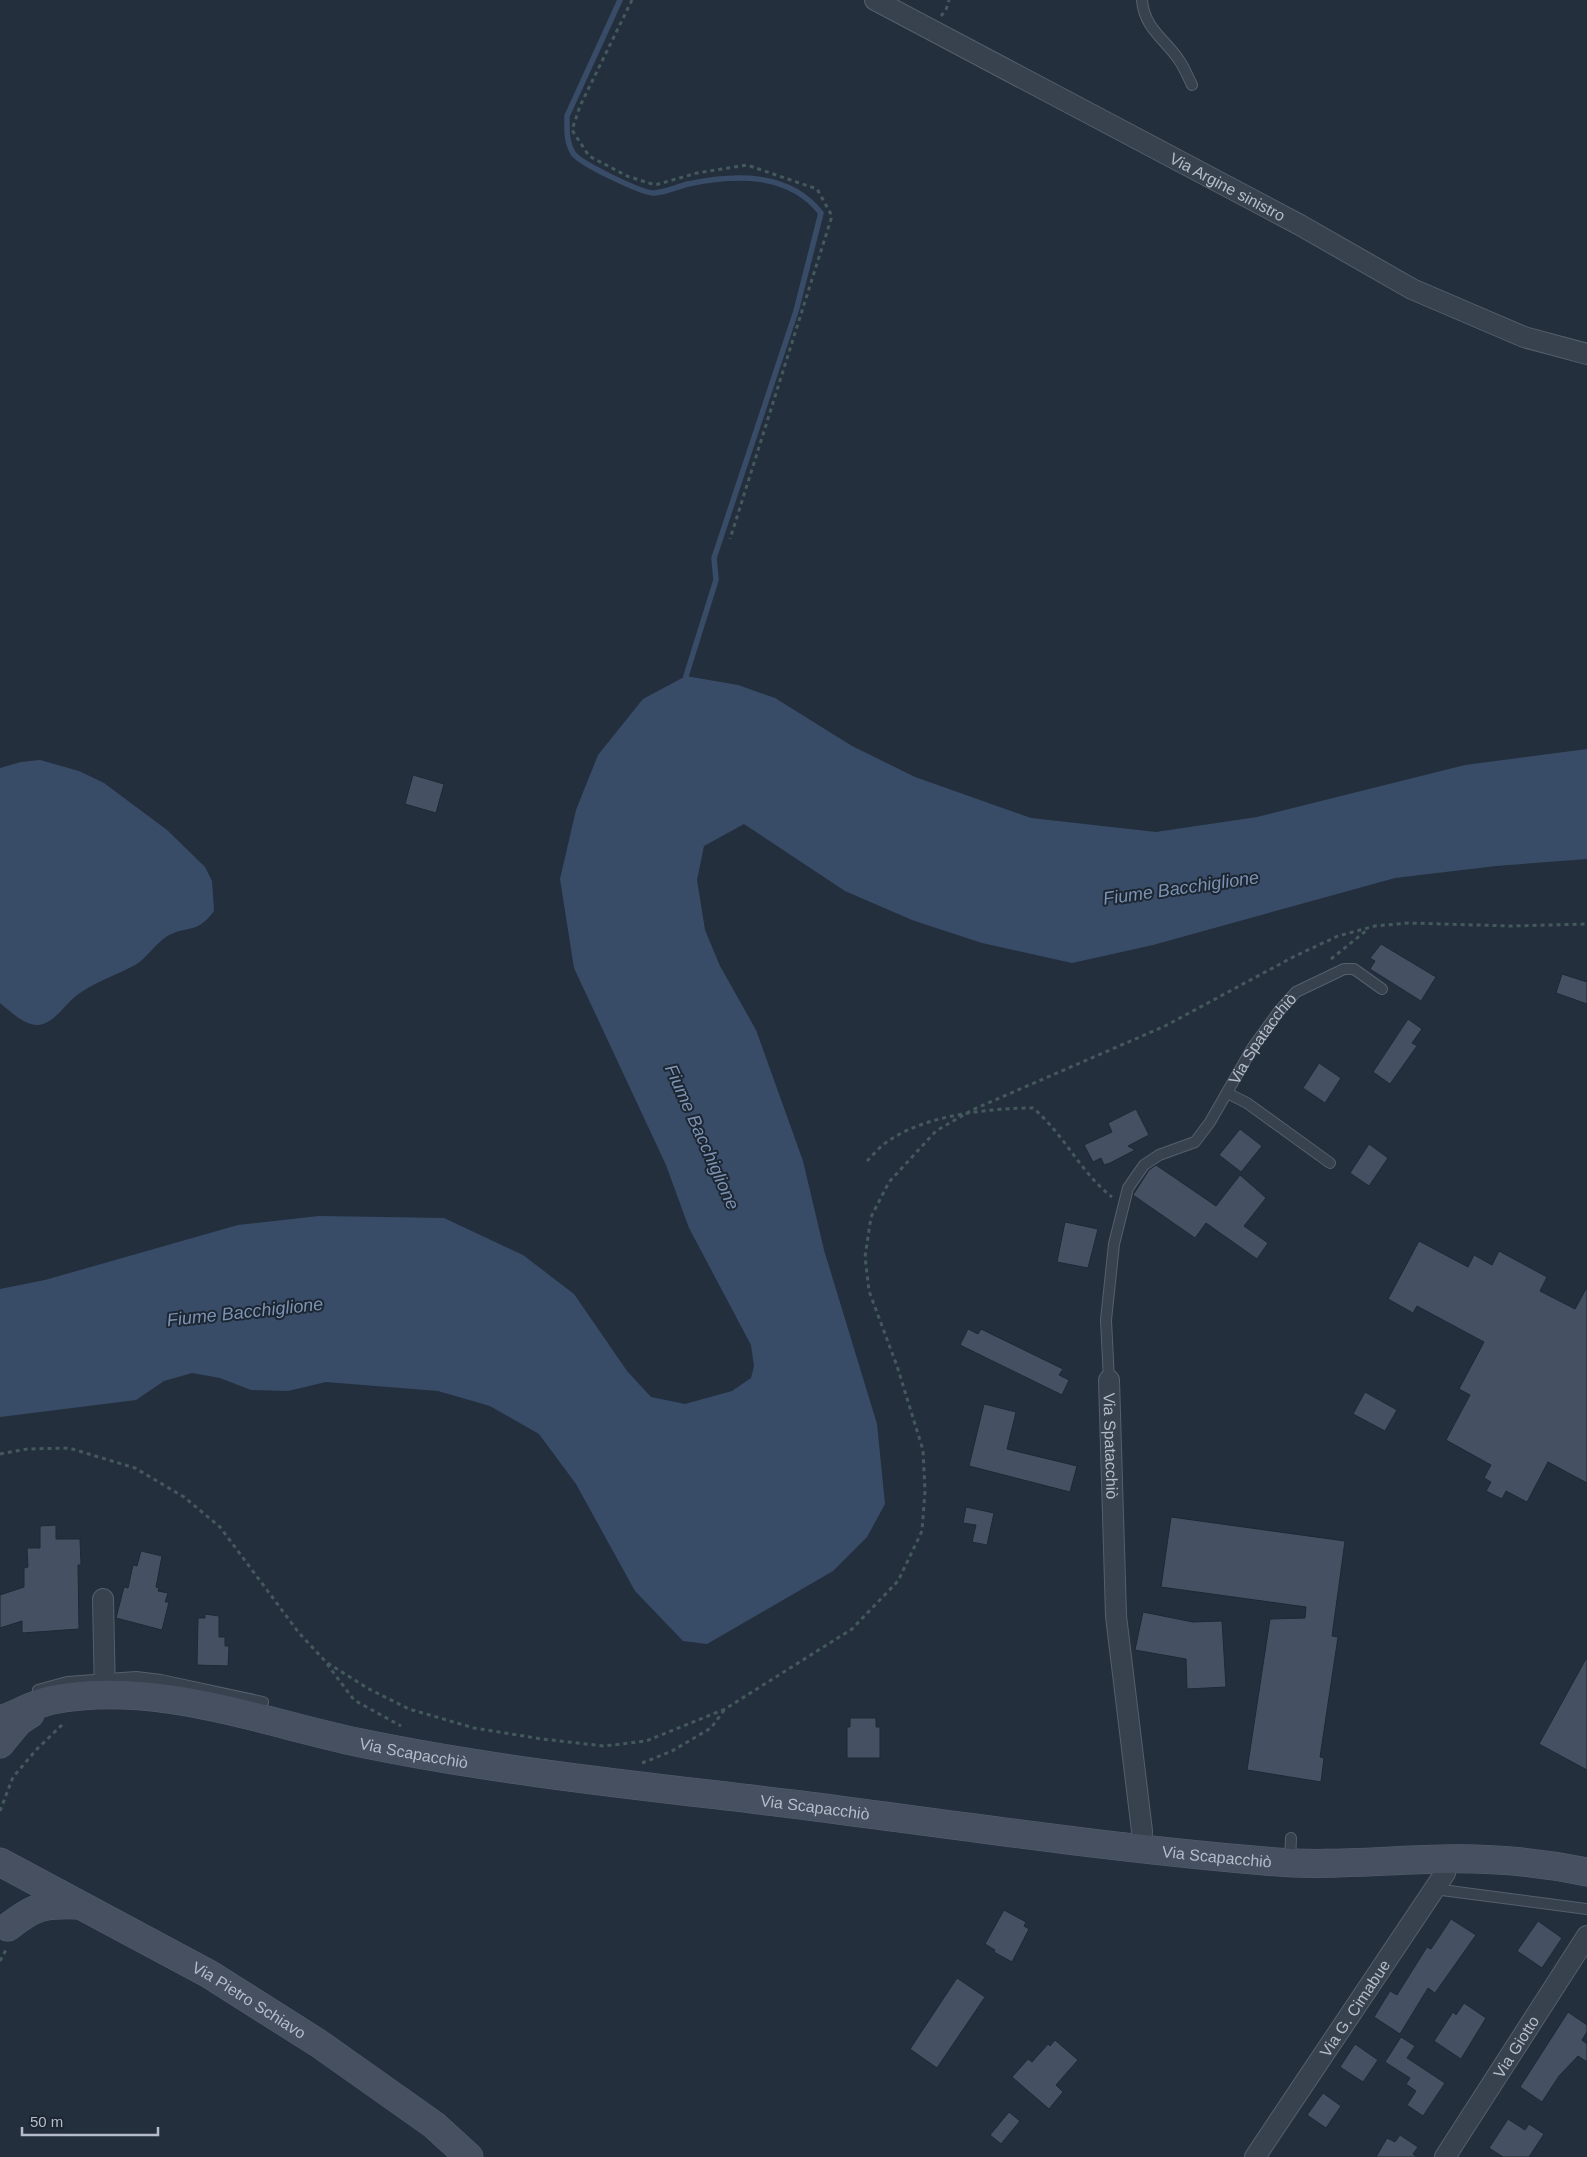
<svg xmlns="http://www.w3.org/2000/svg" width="1587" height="2157" viewBox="0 0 1587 2157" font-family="Arial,sans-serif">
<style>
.water{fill:#394c67}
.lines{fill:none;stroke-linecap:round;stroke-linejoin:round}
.stream{stroke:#394c67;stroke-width:5.5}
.building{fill:#455162;stroke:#1f2835}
.lane-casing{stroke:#565f6c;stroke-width:12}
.street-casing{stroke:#565f6c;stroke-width:22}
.secondary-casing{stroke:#565f6c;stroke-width:29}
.path{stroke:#44595c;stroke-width:3;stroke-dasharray:4 4;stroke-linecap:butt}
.lane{stroke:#38414e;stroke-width:10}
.street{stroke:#38414e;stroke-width:20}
.secondary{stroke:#465061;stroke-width:28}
.labels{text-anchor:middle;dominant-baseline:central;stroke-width:4;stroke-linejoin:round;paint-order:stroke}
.street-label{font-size:16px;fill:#b4bcc9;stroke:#1d2633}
.water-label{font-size:18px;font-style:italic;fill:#7c92b1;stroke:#1d2633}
</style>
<rect width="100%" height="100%" fill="#242f3e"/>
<!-- water -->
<g class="water">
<polygon points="686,676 738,685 775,698 852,746 915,777 1031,818 1156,832 1257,817 1465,765 1587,749 1587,859 1496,866 1395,878 1153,945 1072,963 982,943 912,920 845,891 744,824 704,846 697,880 705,930 720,966 756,1030 803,1161 824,1250 877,1424 885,1504 867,1537 833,1571 707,1644 683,1641 635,1591 576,1484 539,1434 490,1406 438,1391 326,1382 288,1391 251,1390 220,1378 192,1373 164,1381 136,1400 0,1417 0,1289 45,1280 238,1225 319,1216 444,1218 523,1255 574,1294 627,1371 651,1397 685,1404 732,1391 751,1378 754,1366 751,1345 689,1228 666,1165 574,968 560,879 576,810 598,755 643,699"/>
<path d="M40,760L79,771L104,783L167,830L205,867L212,881L214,911C196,936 186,924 166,937C154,945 146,959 135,965C117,975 97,981 80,993C66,1002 59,1018 43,1024C28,1029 11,1012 0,1003V768L21,762Z"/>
</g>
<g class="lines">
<!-- stream -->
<path class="stream" d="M620,0L567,116C567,130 566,141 573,153C579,163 643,194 655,193C666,192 677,187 688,184C735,174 789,172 821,213L796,311L714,558L716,580L686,676L687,682"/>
</g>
<!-- building -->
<g class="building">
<polygon points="413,775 444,784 436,813 405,804"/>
<polygon points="1381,944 1436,977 1421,1001 1370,969 1375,961 1370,958"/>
<polygon points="1562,974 1587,982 1587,1004 1556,993"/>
<polygon points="1408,1019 1422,1029 1412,1043 1417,1046 1390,1084 1373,1072"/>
<polygon points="1319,1063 1341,1078 1325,1103 1303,1088"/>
<polygon points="1136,1109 1149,1135 1128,1146 1135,1150 1110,1163 1104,1165 1101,1158 1093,1162 1084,1145 1112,1132 1108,1123"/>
<polygon points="1240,1129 1262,1146 1241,1172 1219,1155"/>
<polygon points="1369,1144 1388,1158 1369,1186 1350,1173"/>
<polygon points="1156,1165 1216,1206 1240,1175 1255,1188 1266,1198 1244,1226 1268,1243 1257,1259 1206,1223 1195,1238 1133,1195 1149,1170"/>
<polygon points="1065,1222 1098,1229 1088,1268 1057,1262"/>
<polygon points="1419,1241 1468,1267 1474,1255 1492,1265 1499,1251 1547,1277 1540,1291 1575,1309 1587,1287 1587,1483 1548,1462 1527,1502 1506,1491 1502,1499 1486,1491 1491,1482 1484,1478 1491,1465 1446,1440 1470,1395 1459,1389 1484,1342 1417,1306 1413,1313 1388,1299"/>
<polygon points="968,1329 978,1334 981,1329 1063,1369 1059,1375 1069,1380 1062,1395 960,1345"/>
<polygon points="1365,1392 1397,1410 1385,1431 1353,1414"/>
<polygon points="984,1404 1016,1412 1007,1449 1077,1466 1070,1492 969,1466"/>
<polygon points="966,1507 994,1513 987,1545 972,1542 976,1525 963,1523"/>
<polygon points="1171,1517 1345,1541 1332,1636 1338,1637 1320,1757 1324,1758 1321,1782 1247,1770 1270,1619 1305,1618 1306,1607 1161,1587"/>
<polygon points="56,1525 56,1539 80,1539 81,1565 78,1565 79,1629 22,1633 22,1621 0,1628 0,1595 24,1587 24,1568 28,1567 27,1548 40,1548 40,1526"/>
<polygon points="141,1551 162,1556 156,1587 159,1588 158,1591 168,1593 165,1602 169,1602 162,1630 116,1618 124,1587 128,1588 133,1565 137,1566"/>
<polygon points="1143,1612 1193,1622 1222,1621 1226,1687 1187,1689 1186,1659 1135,1650"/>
<polygon points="205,1614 219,1616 219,1637 225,1637 225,1646 229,1646 228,1666 197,1665 198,1618 205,1618"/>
<polygon points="1587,1657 1587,1770 1539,1744"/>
<polygon points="850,1718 876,1718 876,1727 880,1727 880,1758 847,1758 847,1727 850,1727"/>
<polygon points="1004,1910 1026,1922 1024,1926 1029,1929 1012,1962 994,1952 995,1950 985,1944"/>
<polygon points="1451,1919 1476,1935 1435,1993 1428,1988 1400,2034 1374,2017 1390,1991 1397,1995 1427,1947 1431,1949"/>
<polygon points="1538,1921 1562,1938 1542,1968 1517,1951"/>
<polygon points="957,1978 985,1997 937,2068 910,2049"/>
<polygon points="1464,2003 1486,2018 1461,2059 1434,2041 1453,2012 1456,2015"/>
<polygon points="1568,2012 1587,2025 1587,2032 1582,2040 1587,2044 1587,2062 1578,2056 1559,2076 1542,2102 1520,2087"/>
<polygon points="1401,2037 1415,2046 1407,2058 1445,2083 1423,2116 1407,2105 1416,2091 1406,2084 1410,2078 1385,2062"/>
<polygon points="1055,2040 1078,2060 1056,2085 1063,2092 1049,2109 1012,2077 1028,2059 1032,2062 1048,2044 1050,2046"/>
<polygon points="1355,2044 1378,2060 1363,2082 1340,2067"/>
<polygon points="1323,2093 1341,2106 1326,2128 1307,2115"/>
<polygon points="1009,2112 1020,2121 1001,2144 990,2135"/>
<polygon points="1508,2119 1525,2130 1529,2124 1544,2134 1529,2157 1503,2157 1489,2148"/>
<polygon points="1400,2135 1418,2147 1413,2154 1417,2157 1376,2157 1387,2138 1395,2142"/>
</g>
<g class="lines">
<!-- lane casing -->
<g class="lane-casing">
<g id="lane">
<path d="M1142,0C1144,28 1165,39 1179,60C1184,67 1188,77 1192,85"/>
<polyline points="1227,1093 1247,1103 1330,1163"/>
<path id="s1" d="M1109,1380L1106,1320L1114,1244L1128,1188L1144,1165L1159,1155L1195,1142L1210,1122L1253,1047L1279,1011L1296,992L1344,969H1354L1382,989"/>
<polyline points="38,1690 67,1682 136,1677 161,1680 263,1702"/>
<polyline points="1290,1861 1291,1838"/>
<polyline points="1434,1889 1587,1909"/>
</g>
</g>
<!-- street casing -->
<g class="street-casing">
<g id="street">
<path id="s2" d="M875,0L1300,225L1412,289L1524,337L1587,354"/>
<path id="s3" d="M1109,1380L1116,1616L1142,1831L1141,1848"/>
<polyline points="103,1599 105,1695"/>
<path id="s4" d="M1255,2157L1445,1873L1447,1859"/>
<path id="s5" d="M1445,2157L1587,1936"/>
</g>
</g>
<!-- secondary casing -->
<g class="secondary-casing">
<g id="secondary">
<path id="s6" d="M0,1720C18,1714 33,1704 52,1700C157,1680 261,1722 361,1743C506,1773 654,1787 801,1805C955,1825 1110,1848 1265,1861C1324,1867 1384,1860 1443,1859C1491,1858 1539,1862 1587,1872"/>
<polyline points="0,1744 19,1721 30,1714"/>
<path id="s7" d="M0,1862L209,1974L318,2043L434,2125L469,2157"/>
<path d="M8,1927C35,1906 43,1904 77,1905"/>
</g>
</g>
<!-- path -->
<g class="path">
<polyline points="632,0 580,106 572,130 589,156 627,176 655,185 697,173 747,165 817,189 832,216 730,539"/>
<polyline points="941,16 946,10 949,0"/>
<polyline points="1331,959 1367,930"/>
<path d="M867,1161C874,1154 881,1145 890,1140C926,1115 991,1108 1033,1108C1064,1134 1080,1172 1112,1197"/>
<polyline points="0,1454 27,1449 69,1448 135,1468 184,1497 220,1527 299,1633 326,1662 369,1689 409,1709 474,1728 542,1739 604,1746 646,1741 725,1709 852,1629 898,1581 922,1531 925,1491 923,1450 897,1366 869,1291 865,1257 871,1217 889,1182 936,1131 972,1110 1165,1026 1295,956 1338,936 1375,926 1408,923 1511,926 1587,924"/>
<polyline points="327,1664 354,1700 401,1726"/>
<polyline points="642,1763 672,1751 711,1728 725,1709"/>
<polyline points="0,1811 13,1777 37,1749 65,1722"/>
<polyline points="0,1961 7,1948"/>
</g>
<!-- lane -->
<use href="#lane" class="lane"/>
<!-- street -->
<use href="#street" class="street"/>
<!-- secondary -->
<use href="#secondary" class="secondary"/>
</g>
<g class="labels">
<!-- street labels -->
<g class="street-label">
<text stroke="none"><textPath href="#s2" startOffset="399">Via Argine sinistro</textPath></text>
<text stroke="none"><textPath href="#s1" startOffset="402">Via Spatacchiò</textPath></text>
<text stroke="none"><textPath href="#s3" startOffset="66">Via Spatacchiò</textPath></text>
<text stroke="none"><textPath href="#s6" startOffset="424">Via Scapacchiò</textPath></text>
<text stroke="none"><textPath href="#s6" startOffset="829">Via Scapacchiò</textPath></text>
<text stroke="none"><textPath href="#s6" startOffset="1234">Via Scapacchiò</textPath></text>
<text stroke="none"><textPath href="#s7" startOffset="285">Via Pietro Schiavo</textPath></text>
<text stroke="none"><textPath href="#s4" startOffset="179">Via G. Cimabue</textPath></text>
<text stroke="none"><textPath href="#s5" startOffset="131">Via Giotto</textPath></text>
</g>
<!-- water labels -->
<g class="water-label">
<text transform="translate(1181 888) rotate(-8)">Fiume Bacchiglione</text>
<text transform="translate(702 1137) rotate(66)">Fiume Bacchiglione</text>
<text transform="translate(245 1312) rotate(-6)">Fiume Bacchiglione</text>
</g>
</g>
<!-- scale -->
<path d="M22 2127v8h136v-8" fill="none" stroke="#b4bcc9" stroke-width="2.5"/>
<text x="30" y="2127" font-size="15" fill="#b4bcc9" stroke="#1d2633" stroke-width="4" paint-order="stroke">50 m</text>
</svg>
